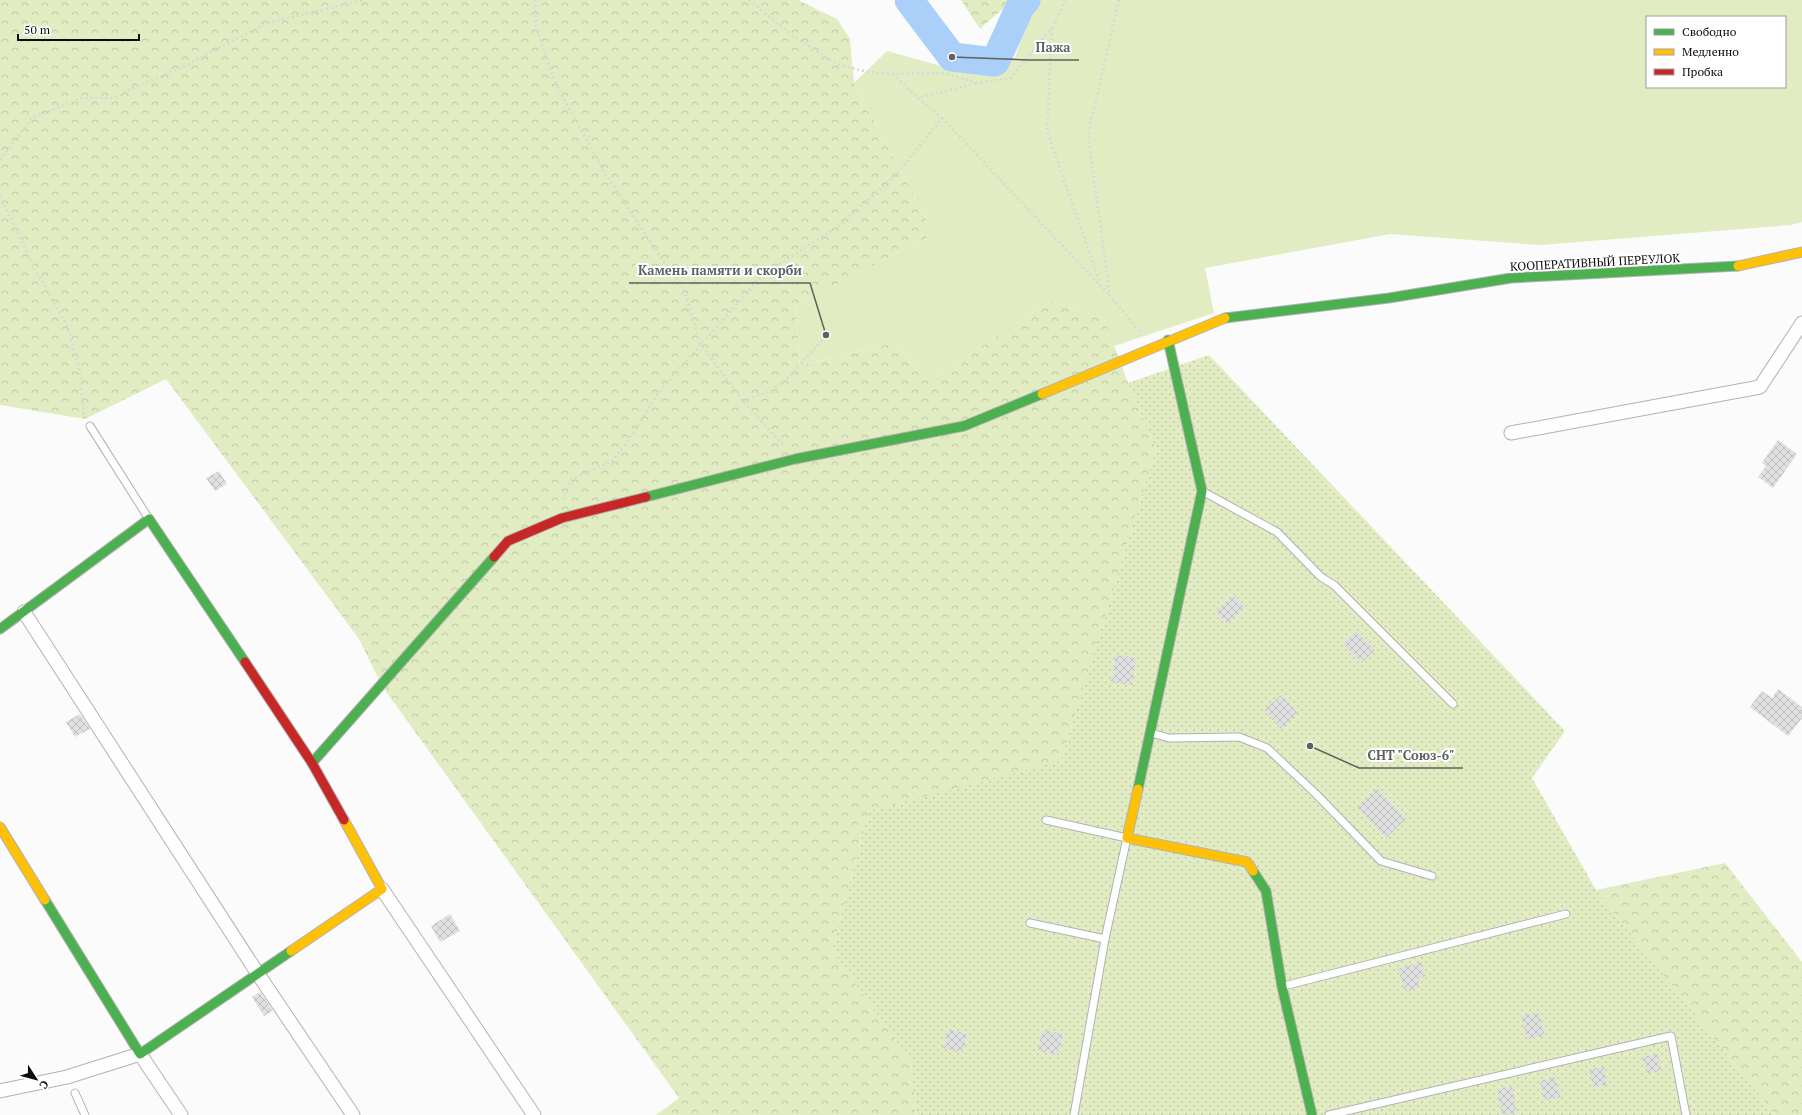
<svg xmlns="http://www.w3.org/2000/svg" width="1802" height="1115" viewBox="0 0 1802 1115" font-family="'PT Serif',serif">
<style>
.grass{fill:#e1ecc2;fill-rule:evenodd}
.forest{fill:url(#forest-crowns)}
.garden{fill:url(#garden-dots)}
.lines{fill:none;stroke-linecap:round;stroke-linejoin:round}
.river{stroke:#aad0fa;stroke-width:29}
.building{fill:url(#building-cross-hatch)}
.lane-casing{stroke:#b2b2b2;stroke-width:9}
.street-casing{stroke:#b2b2b2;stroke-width:15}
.fast-casing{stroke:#b2b2b2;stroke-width:11}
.slow-casing{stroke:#b2b2b2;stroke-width:11}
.jam-casing{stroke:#b2b2b2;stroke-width:11}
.path{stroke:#d8d8d8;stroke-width:2.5;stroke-dasharray:2 3;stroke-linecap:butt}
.lane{stroke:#fefefe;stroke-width:7}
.street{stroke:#fefefe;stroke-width:13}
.fast{stroke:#4caf50;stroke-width:9}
.slow{stroke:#ffc107;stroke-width:9}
.jam{stroke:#c62828;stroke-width:9}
.labels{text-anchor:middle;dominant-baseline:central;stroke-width:4;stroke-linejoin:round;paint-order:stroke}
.street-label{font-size:12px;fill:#0d0d0d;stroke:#fff}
.leader{fill:none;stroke:#606060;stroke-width:1.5}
.callout-dot{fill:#606060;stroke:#fff;stroke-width:1.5}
.callout-label{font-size:13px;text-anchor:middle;font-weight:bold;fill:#606060;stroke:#fff;stroke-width:4;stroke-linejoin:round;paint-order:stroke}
</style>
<defs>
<pattern id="forest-crowns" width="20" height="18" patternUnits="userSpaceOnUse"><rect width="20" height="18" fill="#e1ecc2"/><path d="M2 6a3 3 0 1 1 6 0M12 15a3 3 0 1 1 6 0" fill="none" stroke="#c0c9a6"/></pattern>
<pattern id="garden-dots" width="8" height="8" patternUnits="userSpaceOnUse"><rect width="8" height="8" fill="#e1ecc2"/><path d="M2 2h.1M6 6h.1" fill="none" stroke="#c0c9a6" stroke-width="1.8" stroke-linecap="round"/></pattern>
<pattern id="building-cross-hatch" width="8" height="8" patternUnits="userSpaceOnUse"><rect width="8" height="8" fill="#e0e0e0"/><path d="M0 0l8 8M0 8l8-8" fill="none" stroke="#bfbfbf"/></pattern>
</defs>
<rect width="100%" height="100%" fill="#fbfbfb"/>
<!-- grass -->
<path class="grass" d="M1034,0H1802V222L1791,225L1540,245L1390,234L1205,268L1214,313L1114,346L1104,319L1050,301L934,378L892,343L800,366L795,306L934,234L854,83L887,51L956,70L1015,58ZM1647,17H1785V87H1647Z"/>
<!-- forest -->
<g class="forest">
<polygon points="0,0 798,0 837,19 850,39 854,83 934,234 795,306 800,366 892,343 934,378 1050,301 1104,319 1128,383 1156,449 1061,762 869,811 832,950 911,1063 916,1115 656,1115 679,1098 382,686 359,639 166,379 85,419 0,405"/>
<polygon points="961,0 1013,0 980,29"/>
<polygon points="1725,863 1802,962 1802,1115 1775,1115 1596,890"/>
</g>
<!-- garden -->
<polygon class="garden" points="1209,355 1565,731 1532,778 1596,890 1775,1115 916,1115 911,1063 832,950 869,811 1061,761 1156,449 1128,383"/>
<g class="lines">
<!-- river -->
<polyline class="river" points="909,0 952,57 995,62 1020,7 1026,0"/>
</g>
<!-- building -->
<g class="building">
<polygon points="1778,440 1797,454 1773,488 1758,477 1766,466 1762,463"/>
<polygon points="219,471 227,484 215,491 206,478"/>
<polygon points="1234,595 1245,607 1227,624 1216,612"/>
<polygon points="1356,631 1375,650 1361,663 1343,644"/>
<polygon points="1116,655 1136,658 1132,685 1111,682"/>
<polygon points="1778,689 1802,707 1802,718 1788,736 1750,707 1762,691 1772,698"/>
<polygon points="1281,695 1298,713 1281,729 1264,710"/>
<polygon points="80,714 90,729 75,737 66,722"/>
<polygon points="1377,788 1406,819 1386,838 1357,807"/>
<polygon points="450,914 460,931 440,942 431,926"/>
<polygon points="1421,962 1425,976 1418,979 1420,987 1405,992 1398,969"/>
<polygon points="260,992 273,1011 264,1016 252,997"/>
<polygon points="1539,1013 1545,1036 1527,1039 1521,1016"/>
<polygon points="948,1029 967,1034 963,1053 943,1048"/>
<polygon points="1042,1030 1063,1034 1058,1055 1038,1051"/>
<polygon points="1658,1054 1661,1070 1648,1074 1642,1057"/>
<polygon points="1604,1067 1607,1085 1593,1087 1589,1069"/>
<polygon points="1555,1077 1561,1098 1544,1100 1540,1081"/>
<polygon points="1512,1086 1517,1113 1502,1115 1497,1089"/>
</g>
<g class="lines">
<!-- lane casing -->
<g class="lane-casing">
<g id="lane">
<polyline points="90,426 149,519"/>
<polyline points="1202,491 1277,532 1321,577 1334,585 1453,704"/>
<polyline points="1151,733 1169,738 1239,737 1267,748 1316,794 1381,861 1432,876"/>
<polyline points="1046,820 1127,838 1105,939 1074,1115"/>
<polyline points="1030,923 1105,939"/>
<polyline points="1284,986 1566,914"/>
<polyline points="75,1093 85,1115"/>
<polyline points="1329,1115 1671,1036 1686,1115"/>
</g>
</g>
<!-- street casing -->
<g class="street-casing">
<g id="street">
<polyline points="1511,433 1760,387 1802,323"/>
<polyline points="24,612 258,974 353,1115"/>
<polyline points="382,889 534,1115"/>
<polyline points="0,1091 67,1077 140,1054 181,1115"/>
</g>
</g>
<!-- fast casing -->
<g class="fast-casing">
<g id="fast">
<polyline points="1225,318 1389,298 1511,278 1738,266"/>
<polyline points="646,497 795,459 964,426 1042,394"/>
<polyline points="0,629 149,519 245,662"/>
<polyline points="312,763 494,557"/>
<polyline points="1138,789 1202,491 1168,340"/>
<polyline points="1253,871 1266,891 1282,987 1312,1115"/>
<polyline points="45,900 140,1054 291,951"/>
</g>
</g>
<!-- slow casing -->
<g class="slow-casing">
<g id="slow">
<polyline points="1738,266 1802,252"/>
<polyline points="1042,394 1225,318"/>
<polyline points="1138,789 1127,838 1247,862 1253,871"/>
<polyline points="0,827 45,900"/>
<polyline points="291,951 382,889 344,820"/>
</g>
</g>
<!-- jam casing -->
<g class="jam-casing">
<g id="jam">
<polyline points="494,557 508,541 562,518 646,497"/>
<polyline points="245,662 312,763 344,820"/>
</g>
</g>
<!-- path -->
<g class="path">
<polyline points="535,0 536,29 556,84 606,175 663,261 683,287 700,343 743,401 783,445"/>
<polyline points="749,0 793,36 839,65 868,72 893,74 943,73 978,83 1011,78 1052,28 1065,0"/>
<polyline points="1119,0 1088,135 1110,296 1141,333"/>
<polyline points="1052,28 1047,131 1101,286"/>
<polyline points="893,74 918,98"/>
<polyline points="942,118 1109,295"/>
<polyline points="0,160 32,118 81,98 115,98 122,93 185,66 267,23 364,0"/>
<polyline points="0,196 35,269 68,327 80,373 84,417"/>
<polyline points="743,401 773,390 786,380 826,336"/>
<polyline points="565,499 566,489 572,479 612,461 626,444 657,395 676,372 762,276 841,224 897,174 942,118 918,98 978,83"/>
</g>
<!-- lane -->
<use href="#lane" class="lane"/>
<!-- street -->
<use href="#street" class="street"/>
<!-- fast -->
<use href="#fast" class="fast"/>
<!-- slow -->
<use href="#slow" class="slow"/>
<!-- jam -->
<use href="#jam" class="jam"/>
</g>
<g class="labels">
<!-- street labels -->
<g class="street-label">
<text transform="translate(1595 262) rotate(-3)">КООПЕРАТИВНЫЙ ПЕРЕУЛОК</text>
</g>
</g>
<!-- callouts -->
<path class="leader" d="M952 57L1028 60H1079M826 335L810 283H629M1310 746L1359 768H1463"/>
<g class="callout-dot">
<circle cx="952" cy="57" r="4"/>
<circle cx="826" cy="335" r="4"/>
<circle cx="1310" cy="746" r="4"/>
</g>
<g class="callout-label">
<text x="1053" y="52">Пажа</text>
<text x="720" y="275">Камень памяти и скорби</text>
<text x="1411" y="760">СНТ "Союз-6"</text>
</g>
<!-- legend -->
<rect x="1646" y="16" width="140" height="72" fill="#ffffff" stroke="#9e9e9e"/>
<rect x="1654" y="29" width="20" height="6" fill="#4caf50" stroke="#9e9e9e"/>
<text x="1682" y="36" font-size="12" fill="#0d0d0d">Свободно</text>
<rect x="1654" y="49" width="20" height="6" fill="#ffc107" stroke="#9e9e9e"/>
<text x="1682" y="56" font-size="12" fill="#0d0d0d">Медленно</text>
<rect x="1654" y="69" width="20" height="6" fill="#c62828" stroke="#9e9e9e"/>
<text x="1682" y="76" font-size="12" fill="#0d0d0d">Пробка</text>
<!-- north arrow -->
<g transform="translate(36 1079) rotate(126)" stroke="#ffffff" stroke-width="3" paint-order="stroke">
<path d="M0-3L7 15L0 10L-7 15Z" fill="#0d0d0d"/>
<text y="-6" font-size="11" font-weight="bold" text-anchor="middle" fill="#0d0d0d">С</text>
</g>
<!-- scale -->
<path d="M18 34v6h121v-6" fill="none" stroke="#0d0d0d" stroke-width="2"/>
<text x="24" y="34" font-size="12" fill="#0d0d0d" stroke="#ffffff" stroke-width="3" paint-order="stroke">50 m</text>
</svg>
